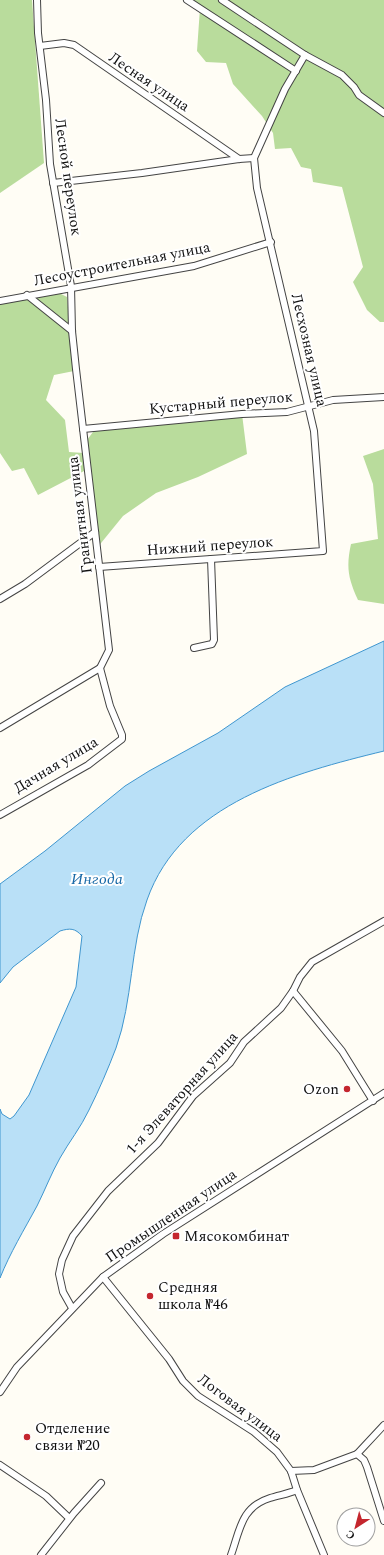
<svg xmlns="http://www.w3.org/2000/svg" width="384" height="1555" viewBox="0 0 384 1555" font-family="Spectral,serif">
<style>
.forest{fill:#b9dc9c}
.water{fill:#b9e0f7;stroke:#3f96cf}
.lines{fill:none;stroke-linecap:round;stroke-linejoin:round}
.minor-casing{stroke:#444;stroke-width:8}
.minor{stroke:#fff;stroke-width:6}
.poi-dot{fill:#c4262e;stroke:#fff;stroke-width:1.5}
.labels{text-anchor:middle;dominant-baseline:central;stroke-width:4;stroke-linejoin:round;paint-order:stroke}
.street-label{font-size:15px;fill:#111;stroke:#fff}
.poi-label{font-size:15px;fill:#111;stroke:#fff;text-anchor:start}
.water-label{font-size:16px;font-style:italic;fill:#1768a6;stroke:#fff}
</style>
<rect width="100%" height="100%" fill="#fffdf5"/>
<!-- forest -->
<g class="forest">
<polygon points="0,0 32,0 44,163 0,193"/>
<polygon points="188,0 384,0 384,322 380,322 367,310 353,282 363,267 342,187 313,182 311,169 301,167 291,148 275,149 273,133 262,116 233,84 226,63 206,62 197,51 200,8"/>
<polygon points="59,293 67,297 74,371 54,375 46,400 65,420 69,452 84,453 86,470 38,495 24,468 12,471 0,453 0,304"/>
<polygon points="242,414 247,454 198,477 156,493 123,516 97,548 84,444 96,428"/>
<path d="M384,449V604L358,600C348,578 346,567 351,544L378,539L373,484L363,456Z"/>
</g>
<!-- water -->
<path class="water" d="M384,641V751C294,773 181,803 147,900C130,946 133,1001 116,1048C108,1069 99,1090 89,1110C81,1127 69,1142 60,1158C51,1174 45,1190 37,1206C24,1230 10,1253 0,1278V1109L2,1114L10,1119L14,1116L29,1095L76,987L82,936C75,928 70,928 60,931L13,967L0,983V884L45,851L125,786L149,771L218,733L285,687Z"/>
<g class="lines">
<!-- minor casing -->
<g class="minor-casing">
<g id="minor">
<polyline points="187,0 296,71"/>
<polyline points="222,0 305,55 342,75 354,87 359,95 384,113"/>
<polyline points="40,46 64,43 74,45 239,159"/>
<polyline points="53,183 142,173 239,159 254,158"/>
<polyline points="27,295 72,331"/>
<polyline points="0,301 194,266 271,242"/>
<polyline points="83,429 242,414 287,412 333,400 384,397"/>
<polyline points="99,567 323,551 314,431 257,188 254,158 285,89 305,55"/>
<polyline points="0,599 25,584 95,532"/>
<polyline points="194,648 212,644 214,640 211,559"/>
<polyline points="0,728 100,668"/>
<polyline points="0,815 88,765 122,739 122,735 110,706 100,668 109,650 76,369 72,331 71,286 50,164 46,100 38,33 37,0"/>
<polyline points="293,991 342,1051 373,1101"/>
<polyline points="103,1277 169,1359 183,1381 198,1396 254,1432 277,1452 291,1471 297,1490 324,1555"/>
<polyline points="72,1308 63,1292 59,1274 62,1260 73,1236 108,1191 158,1143 193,1096 230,1063 244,1042 281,1008 293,991 300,977 312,962 384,921"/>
<polyline points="0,1392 17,1367 103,1277 163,1234 384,1093"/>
<polyline points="357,1454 384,1425"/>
<polyline points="0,1465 46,1496 69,1518"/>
<polyline points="291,1471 314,1470 357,1454 364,1460 367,1467 384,1521"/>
<polyline points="41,1555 74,1513 101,1483"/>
<path d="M231,1555C240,1530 241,1507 270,1498C279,1495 288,1494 297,1490"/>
</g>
</g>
<!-- minor -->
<use href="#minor" class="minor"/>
</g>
<!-- markers -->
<g class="poi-dot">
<circle cx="347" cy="1089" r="4"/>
<rect x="172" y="1232" width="8" height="8" rx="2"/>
<circle cx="150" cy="1296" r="4"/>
<circle cx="27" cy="1437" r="4"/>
</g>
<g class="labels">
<!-- street labels -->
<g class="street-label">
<text transform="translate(149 82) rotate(34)">Лесная улица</text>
<text transform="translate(68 177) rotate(82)">Лесной переулок</text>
<text transform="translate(122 264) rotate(-11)">Лесоустроительная улица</text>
<text transform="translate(309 350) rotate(77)">Лесхозная улица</text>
<text transform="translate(221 403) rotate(-5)">Кустарный переулок</text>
<text transform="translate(80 515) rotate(-97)">Гранитная улица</text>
<text transform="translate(210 546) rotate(-4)">Нижний переулок</text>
<text transform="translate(56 765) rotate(-31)">Дачная улица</text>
<text transform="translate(182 1093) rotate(-48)">1-я Элеваторная улица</text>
<text transform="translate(171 1216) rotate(-34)">Промышленная улица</text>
<text transform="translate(240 1408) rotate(37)">Логовая улица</text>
</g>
<!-- poi labels -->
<g class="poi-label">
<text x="339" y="1089" text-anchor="end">Ozon</text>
<text x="184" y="1236">Мясокомбинат</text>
<text x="158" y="1287">Средняя<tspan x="158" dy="17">школа №46</tspan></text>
<text x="35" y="1428">Отделение<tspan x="35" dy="17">связи №20</tspan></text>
</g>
<!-- water labels -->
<g class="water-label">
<text x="97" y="879">Ингода</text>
</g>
</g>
<!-- north arrow -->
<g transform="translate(356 1527) rotate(216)"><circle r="19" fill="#ffffff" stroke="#a0a0a0"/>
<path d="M0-3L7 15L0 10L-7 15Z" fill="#c4262e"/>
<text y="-6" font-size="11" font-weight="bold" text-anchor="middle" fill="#111111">С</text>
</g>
</svg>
